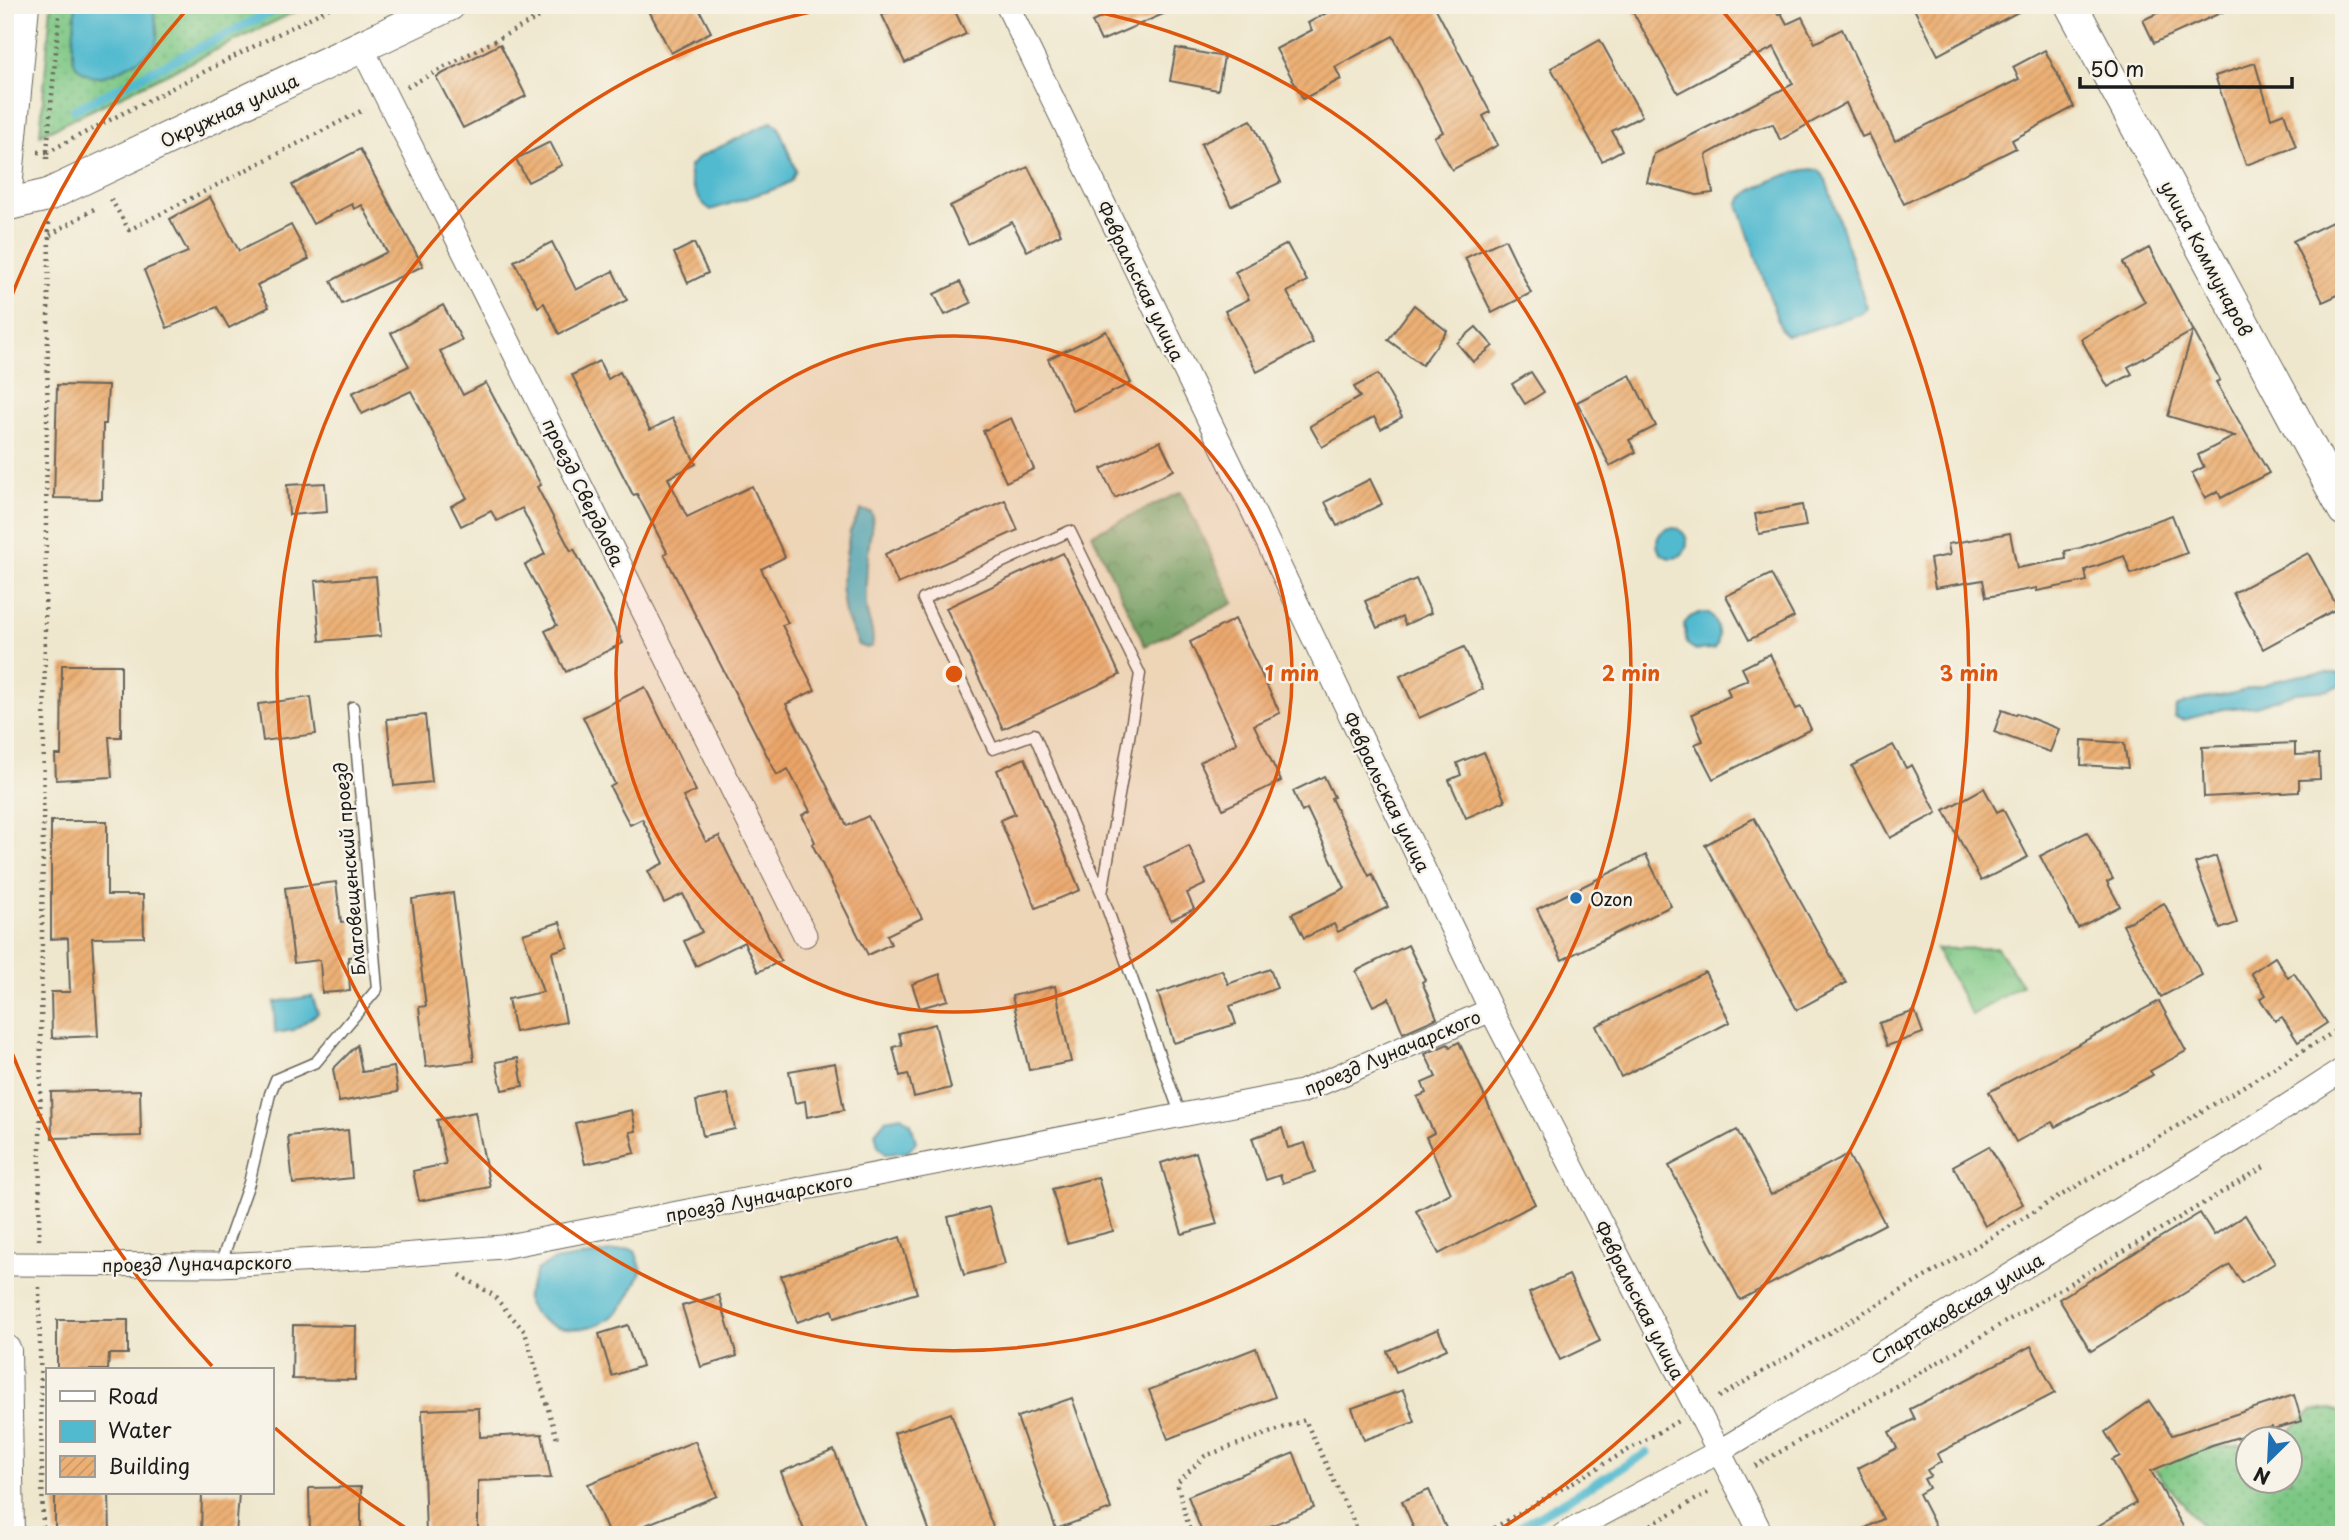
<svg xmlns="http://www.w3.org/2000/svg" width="2349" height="1540" viewBox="0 0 2349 1540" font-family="'Playpen Sans',sans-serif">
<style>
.grass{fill:url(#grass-dots);stroke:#4c7250;stroke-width:2}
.forest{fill:url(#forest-crowns);stroke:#416447;stroke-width:2}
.park{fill:url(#park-tufts);stroke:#4c7250;stroke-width:2}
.water{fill:#51bacf;stroke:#366b76;stroke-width:2}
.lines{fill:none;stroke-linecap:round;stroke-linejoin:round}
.stream{stroke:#51bacf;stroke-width:9}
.building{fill:url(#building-hatch)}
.lane-casing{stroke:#66635a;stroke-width:13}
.street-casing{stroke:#66635a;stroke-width:25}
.secondary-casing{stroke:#66635a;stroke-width:34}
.path{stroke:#66635a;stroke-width:4.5;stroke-dasharray:2 5;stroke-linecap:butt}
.lane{stroke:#fff;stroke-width:10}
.street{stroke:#fff;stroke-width:23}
.secondary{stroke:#fff;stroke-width:32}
.ring{fill:none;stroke:#de560d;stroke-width:3.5}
.poi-dot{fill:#1f6fb2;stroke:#f7f3e8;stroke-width:2.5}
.labels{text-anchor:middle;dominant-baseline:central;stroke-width:5;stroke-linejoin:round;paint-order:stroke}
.street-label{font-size:18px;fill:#1c1c1c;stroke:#f7f3e8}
.poi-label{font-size:18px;fill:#1c1c1c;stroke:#f7f3e8;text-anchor:start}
.centre{fill:#de560d;stroke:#f7f3e8;stroke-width:3.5}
.ring-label{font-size:21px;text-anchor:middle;font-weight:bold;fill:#de560d;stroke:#f7f3e8;stroke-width:5;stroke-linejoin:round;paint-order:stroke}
</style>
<defs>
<pattern id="grass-dots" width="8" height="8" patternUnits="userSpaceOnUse" patternTransform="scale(1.75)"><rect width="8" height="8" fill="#7dc784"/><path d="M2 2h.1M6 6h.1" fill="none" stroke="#6baa71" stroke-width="1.8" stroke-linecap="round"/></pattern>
<pattern id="forest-crowns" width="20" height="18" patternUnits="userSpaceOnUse" patternTransform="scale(1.75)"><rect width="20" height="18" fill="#66ac72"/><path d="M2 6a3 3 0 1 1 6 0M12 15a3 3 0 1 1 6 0" fill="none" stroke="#538b5d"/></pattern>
<pattern id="park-tufts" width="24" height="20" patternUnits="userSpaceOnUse" patternTransform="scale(1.75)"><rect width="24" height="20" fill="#7dc784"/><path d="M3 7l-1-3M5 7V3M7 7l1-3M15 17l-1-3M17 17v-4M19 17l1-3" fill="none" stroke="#6baa71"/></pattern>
<pattern id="building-hatch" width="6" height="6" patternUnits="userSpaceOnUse" patternTransform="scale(1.75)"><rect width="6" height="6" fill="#ecb075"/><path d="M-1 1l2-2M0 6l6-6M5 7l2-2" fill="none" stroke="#ca9765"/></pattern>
</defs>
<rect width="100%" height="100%" fill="#f7f3e8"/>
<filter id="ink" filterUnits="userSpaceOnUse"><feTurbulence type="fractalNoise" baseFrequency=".0143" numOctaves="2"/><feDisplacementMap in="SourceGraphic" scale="14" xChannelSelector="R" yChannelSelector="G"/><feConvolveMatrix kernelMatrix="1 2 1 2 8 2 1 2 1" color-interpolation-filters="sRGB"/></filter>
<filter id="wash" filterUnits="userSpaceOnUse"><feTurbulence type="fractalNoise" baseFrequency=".00686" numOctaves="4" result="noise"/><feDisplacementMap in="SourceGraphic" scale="28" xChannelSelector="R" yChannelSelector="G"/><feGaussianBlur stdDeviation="1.57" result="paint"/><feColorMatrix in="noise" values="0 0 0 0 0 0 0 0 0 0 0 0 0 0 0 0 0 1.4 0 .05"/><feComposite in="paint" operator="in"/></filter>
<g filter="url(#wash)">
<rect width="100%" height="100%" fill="#efe7cd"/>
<!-- grass -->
<g class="grass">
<polygon points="51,5 309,5 40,135"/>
<polygon points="2333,1409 2344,1413 2344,1535 2205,1535 2202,1526 2152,1467 2198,1449 2247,1445 2248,1480 2290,1480 2290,1438 2275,1438 2288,1433 2312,1411"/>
</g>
<!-- forest -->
<polygon class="forest" points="1181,492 1234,603 1145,646 1092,534"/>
<!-- park -->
<polygon class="park" points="1997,948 2022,985 1972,1015 1936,949"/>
<!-- water -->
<g class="water">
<path d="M76,5H152C154,16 160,32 156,43C151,56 109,78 95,77C87,76 76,68 74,61C71,52 75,17 76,5Z"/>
<path d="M771,122L778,125L796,171L791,181L780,187L711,210C699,203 687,180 690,166L699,157Z"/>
<path d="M1813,169L1820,171L1826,180L1867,308L1862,313L1802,333L1786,335L1781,330L1738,204C1746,187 1795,170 1813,169Z"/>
<path d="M861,510L871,512L873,517C868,546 865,574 866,604C866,618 876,633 872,646L867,648L859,645L845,615L841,586L850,531Z"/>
<circle cx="1672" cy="543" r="15"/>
<path d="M1699,613H1709C1718,622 1722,640 1714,649L1695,650L1687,644L1684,624L1690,617Z"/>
<path d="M2336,673L2340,674L2343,684L2329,690L2295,693L2256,706L2223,709L2184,720L2174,717L2176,707C2194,698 2210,699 2229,694C2264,686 2300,670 2336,673Z"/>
<polygon points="312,996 318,1013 294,1030 275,1033 274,1002"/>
<polygon points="901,1116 911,1123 916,1142 908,1152 886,1154 878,1146 875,1132 886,1119"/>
<path d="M630,1249L635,1251L642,1270C634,1286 627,1304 613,1316C587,1336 535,1334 526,1297L537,1270L553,1261Z"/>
</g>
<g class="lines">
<!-- stream -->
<g class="stream">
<polyline points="74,110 285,5"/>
<polyline points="1506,1535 1647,1453"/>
</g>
</g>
<g id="blocks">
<!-- building -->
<g class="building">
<polygon points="646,5 697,5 711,32 671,53"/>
<polygon points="903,5 952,5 966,34 905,63 882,15"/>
<polygon points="1127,5 1184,5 1101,41 1092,22"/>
<polygon points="1341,5 1434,5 1490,112 1483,116 1498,145 1452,170 1434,137 1443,132 1393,36 1335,67 1341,79 1303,99 1276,49 1312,30 1308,23"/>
<polygon points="1629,5 1773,5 1778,15 1781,13 1787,24 1802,17 1815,43 1842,29 1895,141 2019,79 2013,67 2045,50 2074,107 2012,140 2016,148 1904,204 1869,134 1862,137 1846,103 1780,140 1773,124 1752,130 1706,155 1713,193 1697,195 1647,182 1654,154 1793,84 1774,47 1757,56 1755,53 1736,62 1678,93"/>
<polygon points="1912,5 2031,5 1938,55"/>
<polygon points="2157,5 2238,5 2154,43 2143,20 2160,12"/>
<polygon points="1600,40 1642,116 1612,131 1622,150 1602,161 1551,68"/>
<polygon points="500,44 526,96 463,128 436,77"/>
<polygon points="1176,48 1224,57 1218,90 1170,81"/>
<polygon points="2255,63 2271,118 2284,113 2296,147 2246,165 2215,76"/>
<polygon points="1251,120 1281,182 1231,206 1201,144"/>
<polygon points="550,142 562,165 528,182 516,159"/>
<polygon points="360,149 423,266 342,304 331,281 387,252 362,205 354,209 352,204 313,224 292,185"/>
<polygon points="1028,167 1061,234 1027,251 1012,222 968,244 950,206"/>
<polygon points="210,197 239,251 291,225 309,259 257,285 269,307 229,328 217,307 167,328 144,270 188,252 170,219"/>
<polygon points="2336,220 2344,237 2344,292 2323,302 2293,241"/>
<polygon points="1505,239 1531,293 1492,313 1465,258"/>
<polygon points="552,242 576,290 613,271 627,300 559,334 544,303 538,307 514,261"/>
<polygon points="694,243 708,273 688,283 674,253"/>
<polygon points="1287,244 1307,281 1287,292 1313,343 1257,372 1225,311 1249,299 1235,272"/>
<polygon points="2149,248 2220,380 2216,382 2269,473 2221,498 2218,491 2205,498 2192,473 2204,467 2198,455 2235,436 2168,416 2193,331 2128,367 2132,374 2108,387 2081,339 2145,302 2123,263"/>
<polygon points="960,282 971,303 945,315 934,294"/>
<polygon points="443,305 462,340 440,351 463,395 486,383 541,485 537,487 571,551 574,549 623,643 566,672 545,631 557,625 525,565 545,554 522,508 497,521 491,511 461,526 451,506 467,498 411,391 362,414 352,393 409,366 391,333"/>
<polygon points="1414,305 1447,331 1422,365 1388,340"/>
<polygon points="1476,327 1493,346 1473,362 1457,343"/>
<polygon points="1106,331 1131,383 1073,411 1048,359"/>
<polygon points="599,361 608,379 620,372 650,430 673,418 696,464 668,478 687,517 752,486 785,557 761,569 788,623 782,625 815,690 786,704 847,826 868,816 922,918 887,935 891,944 868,955 812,844 815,842 802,815 810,811 788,769 777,775 664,554 667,552 637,494 633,495 572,375"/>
<polygon points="1531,372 1544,392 1525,404 1512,384"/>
<polygon points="1378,374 1402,417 1381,429 1374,417 1322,447 1310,426 1360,397 1354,387"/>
<polygon points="1630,375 1656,426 1629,440 1636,452 1610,466 1577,402"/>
<polygon points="57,385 108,386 106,424 103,424 102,499 54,498"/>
<polygon points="1011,418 1034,469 1006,482 983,431"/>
<polygon points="1160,441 1174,470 1115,498 1101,469"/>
<polygon points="1370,479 1382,504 1337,526 1325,502"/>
<polygon points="325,483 327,512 289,515 287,485"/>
<polygon points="1005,500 1018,530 898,584 885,554"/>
<polygon points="1802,505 1806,526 1759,534 1755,514"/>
<polygon points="2172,515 2187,553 2131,574 2124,556 2085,570 2087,581 2037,591 2037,588 1986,597 1983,580 1935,588 1930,559 1950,555 1948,544 2010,533 2017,568 2066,559 2065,551 2080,548"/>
<polygon points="1063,553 1120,675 1003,729 946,608"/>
<polygon points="2308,553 2338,608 2263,649 2233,593"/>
<polygon points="1771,574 1794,617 1749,640 1726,596"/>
<polygon points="376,576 381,636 320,641 315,581"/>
<polygon points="1416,579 1431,613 1405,625 1402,617 1377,628 1365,601"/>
<polygon points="1235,619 1280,713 1254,725 1281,781 1223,809 1200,762 1237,743 1190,642"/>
<polygon points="1464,647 1483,689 1419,718 1400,676"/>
<polygon points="1770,654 1796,709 1801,707 1811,729 1713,779 1695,744 1703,741 1692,714 1730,696 1727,688 1748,680 1742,668"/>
<polygon points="62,665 121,665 121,737 109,737 112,777 56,780 55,755 61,755"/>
<polygon points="645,687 696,791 683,797 706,842 719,836 781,961 758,972 744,942 696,966 684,941 702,932 683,894 664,903 648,871 664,863 642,819 630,825 610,787 615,784 583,717"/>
<polygon points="311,697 316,734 263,741 258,704"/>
<polygon points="2002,710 2016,715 2017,713 2059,729 2050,752 1994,732"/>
<polygon points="425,715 432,782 394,786 387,719"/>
<polygon points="2082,740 2124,743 2128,768 2081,765"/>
<polygon points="2295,743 2295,755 2319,754 2320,779 2299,780 2299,792 2204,797 2202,747"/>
<polygon points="1893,745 1906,768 1912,765 1937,813 1890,838 1852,766"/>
<polygon points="1484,752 1505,801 1466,818 1449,780 1461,775 1457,763"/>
<polygon points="1025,758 1080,890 1036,908 1000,820 1015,814 997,770"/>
<polygon points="1324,776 1334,797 1331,798 1369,876 1372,874 1388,907 1338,932 1334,924 1304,938 1292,914 1345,888 1307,809 1302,812 1293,791"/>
<polygon points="1984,788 1997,812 2003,809 2028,857 1981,881 1944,810"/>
<polygon points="1754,818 1846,983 1797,1010 1705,845"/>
<polygon points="51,821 107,821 107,895 143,895 144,937 92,938 98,1036 52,1038 51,992 70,992 68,938 51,939"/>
<polygon points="2087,832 2113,879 2107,882 2120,906 2078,928 2040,856"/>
<polygon points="1189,846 1206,884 1187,893 1194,909 1171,920 1146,867"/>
<polygon points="1646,855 1671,906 1562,960 1537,909"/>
<polygon points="2216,856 2237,923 2220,929 2195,863"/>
<polygon points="336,882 341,922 351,921 355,956 348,957 350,991 322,993 320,960 294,963 285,888"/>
<polygon points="453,893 474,1061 426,1067 419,1007 426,1006 412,899"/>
<polygon points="2164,903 2202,975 2161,997 2123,925"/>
<polygon points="560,922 568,947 552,952 566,1022 515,1032 508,999 543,992 523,934"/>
<polygon points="1408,945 1425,980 1422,982 1437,1018 1403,1033 1389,998 1373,1006 1356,971"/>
<polygon points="2275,957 2288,978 2294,973 2327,1023 2298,1042 2282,1017 2275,1021 2260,999 2266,995 2251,973"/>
<polygon points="1270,969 1277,988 1230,1006 1236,1024 1174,1043 1158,993 1222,970 1228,984"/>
<polygon points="1705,972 1730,1022 1621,1077 1596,1026"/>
<polygon points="940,974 948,1000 920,1008 912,984"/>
<polygon points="1055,986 1071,1062 1029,1070 1012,996"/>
<polygon points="2159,1001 2186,1051 2150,1071 2153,1075 2055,1127 2052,1122 2016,1142 1989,1092"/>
<polygon points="1915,1011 1923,1033 1887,1046 1879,1023"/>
<polygon points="935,1024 951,1088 914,1097 908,1074 900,1076 893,1047 902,1045 899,1033"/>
<polygon points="1459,1042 1535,1204 1439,1254 1416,1211 1451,1193 1426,1137 1434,1133 1417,1097 1426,1093 1422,1083 1436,1077 1425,1054 1448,1044 1450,1047"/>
<polygon points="357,1045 362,1072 394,1067 398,1092 339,1102 333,1069"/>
<polygon points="518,1058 523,1086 502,1090 496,1062"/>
<polygon points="835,1063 844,1110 807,1117 805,1101 795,1103 789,1071"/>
<polygon points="140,1090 141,1136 52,1138 51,1092"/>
<polygon points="728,1094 735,1129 703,1136 696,1101"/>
<polygon points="632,1110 636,1131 630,1132 635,1153 585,1164 575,1123"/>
<polygon points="475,1112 490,1187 419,1201 413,1171 446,1164 437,1120"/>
<polygon points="1282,1128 1288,1148 1305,1143 1315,1172 1283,1183 1280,1175 1266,1180 1252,1138"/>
<polygon points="348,1130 352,1178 293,1184 288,1136"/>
<polygon points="1737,1130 1771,1195 1848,1154 1885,1224 1740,1300 1669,1166"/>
<polygon points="1989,1146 2023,1204 1985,1226 1953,1166"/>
<polygon points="1196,1152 1217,1224 1182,1234 1161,1163"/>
<polygon points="1098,1177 1113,1231 1067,1243 1052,1189"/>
<polygon points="989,1207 1005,1264 964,1275 948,1217"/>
<polygon points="2200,1213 2214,1235 2245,1215 2275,1263 2242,1283 2230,1265 2091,1351 2059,1299"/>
<polygon points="900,1237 917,1293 834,1318 832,1310 797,1322 781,1276"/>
<polygon points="1569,1275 1600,1341 1560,1360 1529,1293"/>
<polygon points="719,1295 737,1356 701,1367 682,1306"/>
<polygon points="57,1320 128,1320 128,1354 109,1354 108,1370 57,1370"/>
<polygon points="293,1325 356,1326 355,1380 292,1379"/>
<polygon points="628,1325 642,1366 612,1376 599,1334"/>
<polygon points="1438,1329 1447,1349 1396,1372 1387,1351"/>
<polygon points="2031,1346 2055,1393 1937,1454 1941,1462 1927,1470 1931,1476 1924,1479 1929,1488 1919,1494 1940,1535 1852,1535 1883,1519 1858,1468 1897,1448 1889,1432 1915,1419 1910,1409"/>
<polygon points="1256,1348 1275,1397 1168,1439 1149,1390"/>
<polygon points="1403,1390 1415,1422 1364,1440 1352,1408"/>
<polygon points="2294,1395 2302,1421 2273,1429 2272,1427 2212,1445 2151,1471 2188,1535 2083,1535 2136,1503 2112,1460 2120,1456 2105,1432 2136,1410 2149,1401 2172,1435"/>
<polygon points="1072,1398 1111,1509 1056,1529 1017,1417"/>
<polygon points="479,1408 480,1437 542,1434 551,1478 478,1481 478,1535 426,1535 422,1410"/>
<polygon points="951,1413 994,1530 982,1535 931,1535 894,1433"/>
<polygon points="695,1441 717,1496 621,1535 609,1535 588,1484"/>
<polygon points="834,1450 868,1535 806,1535 781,1472"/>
<polygon points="1294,1453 1314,1508 1248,1535 1203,1535 1188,1496"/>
<polygon points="361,1487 361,1535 310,1535 309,1488"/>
<polygon points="1429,1490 1449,1535 1417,1535 1402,1501"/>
<polygon points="55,1493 109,1493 110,1535 55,1535"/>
<polygon points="202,1493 239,1493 236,1535 201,1535"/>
</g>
</g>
</g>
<g filter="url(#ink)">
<use href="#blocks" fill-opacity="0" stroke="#66635a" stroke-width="2"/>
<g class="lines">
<!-- lane casing -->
<g class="lane-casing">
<g id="lane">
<polyline points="1102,894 1140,674 1070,531 923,599 993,749 1034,734 1102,894 1181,1116"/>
<polyline points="220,1265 249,1183 270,1094 276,1079 316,1062 377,989 353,707"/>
</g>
</g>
<!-- street casing -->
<g class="street-casing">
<g id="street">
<polyline points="1007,5 1230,463 1491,1010 1762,1535"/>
<polyline points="362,48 805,935"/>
<polyline points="5,1264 220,1265 377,1257 502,1247 1301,1092 1491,1010"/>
<polyline points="1563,1535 1720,1451 2244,1134 2344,1069"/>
</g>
</g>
<!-- secondary casing -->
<g class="secondary-casing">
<g id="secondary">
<polyline points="2071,5 2344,510"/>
<polyline points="5,200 23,5"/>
<polyline points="5,205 48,195 449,5"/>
<polyline points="5,1351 8,1535"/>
</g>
</g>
<!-- path -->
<g class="path">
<polyline points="407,87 562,5"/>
<polyline points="47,151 60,5"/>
<polyline points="38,152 47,152 47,162"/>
<polyline points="47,152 335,5"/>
<polyline points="111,199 129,230 365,109"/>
<polyline points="50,235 94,209"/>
<polyline points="39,1240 49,223"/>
<polyline points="460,1275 493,1295 525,1332 557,1439"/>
<polyline points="39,1287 43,1535"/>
<polyline points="1719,1397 1930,1274 2344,1026"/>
<polyline points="1755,1466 1940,1361 2264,1167"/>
<polyline points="1191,1535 1177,1483 1205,1456 1305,1420 1360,1535"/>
<polyline points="1482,1535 1678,1421"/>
<polyline points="1633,1535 1711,1491"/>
</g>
<!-- lane -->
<use href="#lane" class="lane"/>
<!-- street -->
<use href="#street" class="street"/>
<!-- secondary -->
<use href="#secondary" class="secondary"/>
</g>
</g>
<!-- distance rings -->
<circle cx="954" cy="674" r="338" fill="#de560d" fill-opacity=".12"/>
<g class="ring">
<circle cx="954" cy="674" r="338"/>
<path d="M1060 5A677 677 0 1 1 848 5"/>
<path d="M409 1530A1015 1015 0 0 1 275 1428M212 1366A1015 1015 0 0 1 6 1038M6 310A1015 1015 0 0 1 188 8M1720 8A1015 1015 0 0 1 1499 1530"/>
</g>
<!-- markers -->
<circle class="poi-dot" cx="1576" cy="898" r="7"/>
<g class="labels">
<!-- street labels -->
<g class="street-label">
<text transform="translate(229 110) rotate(-25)">Окружная улица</text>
<text transform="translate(2207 258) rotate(62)">улица Коммунаров</text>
<text transform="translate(1141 281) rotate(64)">Февральская улица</text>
<text transform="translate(584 492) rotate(64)">проезд Свердлова</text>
<text transform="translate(1387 792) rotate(64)">Февральская улица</text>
<text transform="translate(349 869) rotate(-95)">Благовещенский проезд</text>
<text transform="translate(1392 1052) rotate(-23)">проезд Луначарского</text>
<text transform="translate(759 1197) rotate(-11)">проезд Луначарского</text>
<text transform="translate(197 1263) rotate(-1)">проезд Луначарского</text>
<text transform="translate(1640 1300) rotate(63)">Февральская улица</text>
<text transform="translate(1957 1308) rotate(-31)">Спартаковская улица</text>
</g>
<!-- poi labels -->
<g class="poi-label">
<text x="1590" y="898">Ozon</text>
</g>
</g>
<circle cx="954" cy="674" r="10" class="centre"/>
<g class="ring-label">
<text x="1292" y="681">1 min</text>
<text x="1631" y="681">2 min</text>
<text x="1969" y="681">3 min</text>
</g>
<!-- margin -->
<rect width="2349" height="1540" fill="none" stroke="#f7f3e8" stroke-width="28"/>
<!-- legend -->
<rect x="46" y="1368" width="228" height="126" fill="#f7f3e8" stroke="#9f9d96" stroke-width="2"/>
<rect x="60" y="1391" width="35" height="10" fill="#ffffff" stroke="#9f9d96" stroke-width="2"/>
<text x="108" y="1404" font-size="21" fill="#1c1c1c">Road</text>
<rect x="60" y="1421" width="35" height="21" fill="#51bacf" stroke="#9f9d96" stroke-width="2"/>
<text x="108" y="1438" font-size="21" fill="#1c1c1c">Water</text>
<rect x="60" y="1456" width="35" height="21" fill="url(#building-hatch)" stroke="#9f9d96" stroke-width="2"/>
<text x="108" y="1474" font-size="21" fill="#1c1c1c">Building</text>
<!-- north arrow -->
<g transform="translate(2269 1460) rotate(204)"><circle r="33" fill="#f7f3e8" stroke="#9f9d96" stroke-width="2"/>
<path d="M0-5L12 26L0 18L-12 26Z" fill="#1f6fb2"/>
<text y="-10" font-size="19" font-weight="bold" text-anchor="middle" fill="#1c1c1c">N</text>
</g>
<!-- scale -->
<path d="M2080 77v10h212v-10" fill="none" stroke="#1c1c1c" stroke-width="3.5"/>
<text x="2090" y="77" font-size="21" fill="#1c1c1c" stroke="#f7f3e8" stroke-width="5" paint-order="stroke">50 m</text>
</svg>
